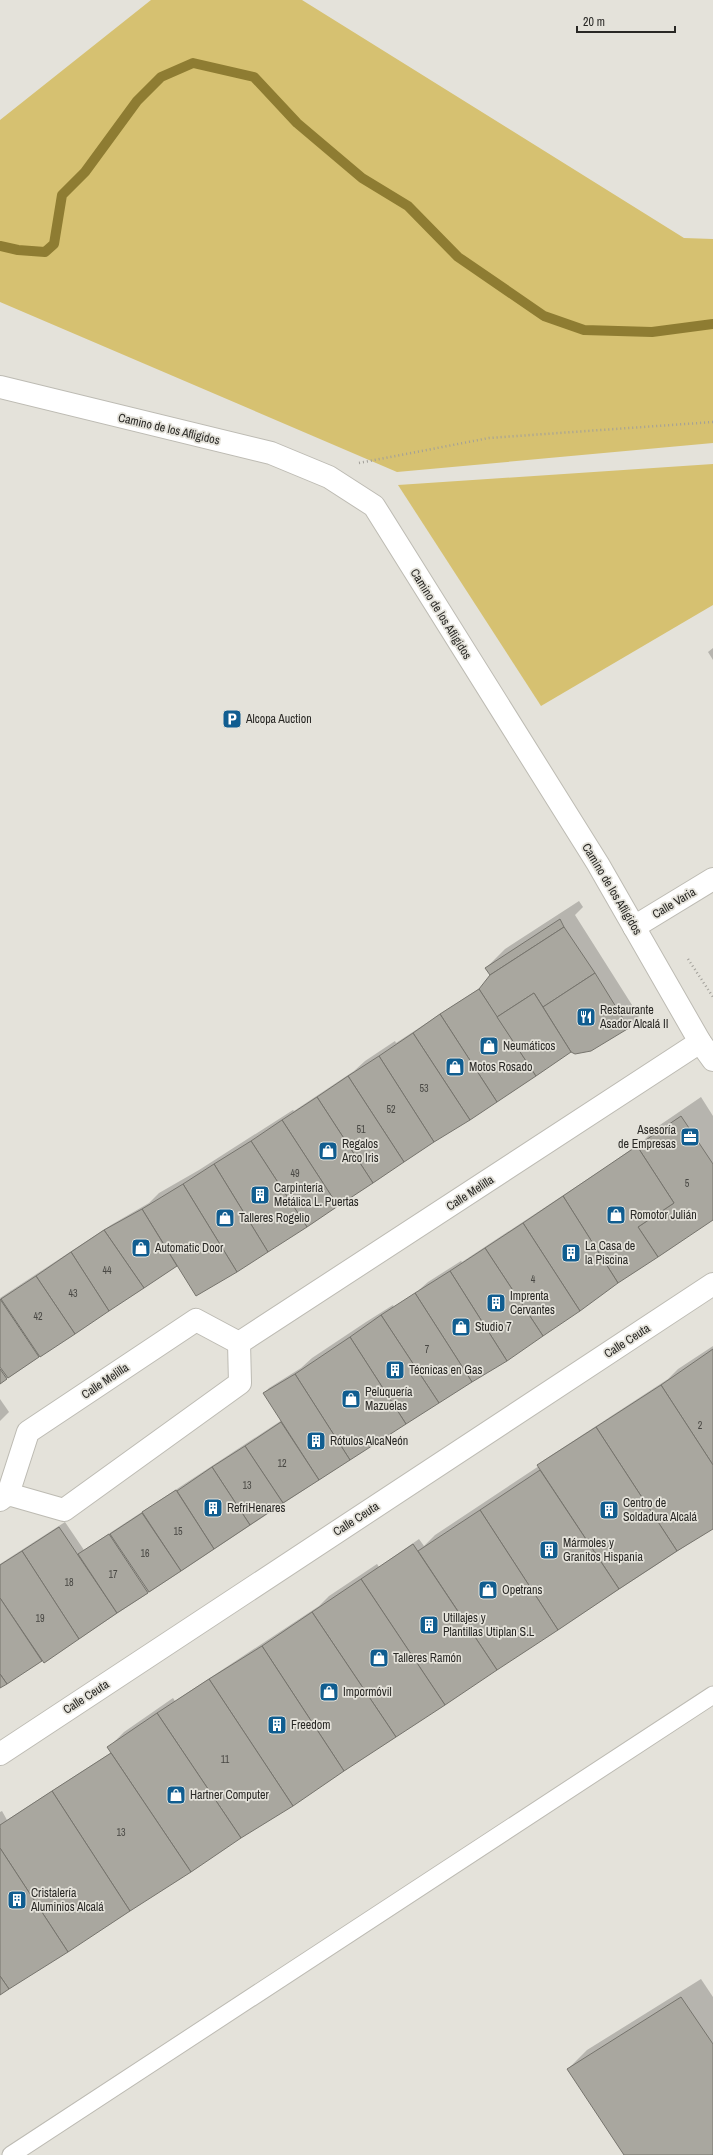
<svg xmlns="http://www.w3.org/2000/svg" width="713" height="2155" viewBox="0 0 713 2155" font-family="'Archivo Narrow',sans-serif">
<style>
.green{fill:#d6c171}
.shadow{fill:#0003}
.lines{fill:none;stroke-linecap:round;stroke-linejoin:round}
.stream{stroke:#8e7c32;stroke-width:10}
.building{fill:#a9a79f;stroke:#76746d}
.service-casing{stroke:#bdbbb3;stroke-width:19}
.minor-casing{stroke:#bdbbb3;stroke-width:24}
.tertiary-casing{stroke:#bdbbb3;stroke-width:24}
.path{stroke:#a19f99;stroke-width:2.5;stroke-dasharray:1 3;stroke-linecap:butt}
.service{stroke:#fff;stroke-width:17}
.minor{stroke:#fff;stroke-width:22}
.tertiary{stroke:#fff;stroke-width:22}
.labels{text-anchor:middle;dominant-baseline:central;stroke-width:3.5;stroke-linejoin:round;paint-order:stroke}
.number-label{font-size:10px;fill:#494844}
.street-label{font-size:12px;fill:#292825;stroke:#e4e2da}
.poi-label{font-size:12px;fill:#292825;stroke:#e4e2da;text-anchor:start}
</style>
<rect width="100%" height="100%" fill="#e4e2da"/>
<!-- green -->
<g class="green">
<polygon points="151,0 302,0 684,238 713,239 713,443 397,472 0,302 0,120"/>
<polygon points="713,464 713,605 541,706 398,485"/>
</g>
<!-- shadow -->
<g class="shadow">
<polygon points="713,648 713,660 708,652"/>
<polygon points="579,901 583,907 575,915 639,1016 628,1027 570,1051 178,1265 0,1383 0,1298 111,1225 149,1203 159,1193 199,1170 293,1110 294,1111 354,1071 365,1061 395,1041 396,1043 483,986 491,975 486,968 505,949"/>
<polygon points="701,1097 713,1116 713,1219 44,1662 43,1660 0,1687 0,1564 65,1522 84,1550 282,1420 264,1393 269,1388 301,1368 312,1358 366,1322 393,1305 394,1308 420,1291 419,1290 428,1282 461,1261 462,1262 609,1165 643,1141 657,1127"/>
<polygon points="713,1346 713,1528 0,1994 0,1812 2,1811 7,1820 112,1752 109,1747 124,1732 173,1698 175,1701 319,1606 329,1596 377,1564 379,1567 419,1539 424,1546 435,1535 539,1466 544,1460 668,1379 678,1369"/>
<polygon points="0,1399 9,1412 0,1421"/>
<polygon points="701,1979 713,1997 713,2155 625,2155 568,2069 587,2050"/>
</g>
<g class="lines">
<!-- stream -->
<polyline class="stream" points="0,246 18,250 45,252 54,244 62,195 85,172 137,101 161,77 193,63 254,77 297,123 362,178 408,206 458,257 544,316 584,330 652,332 713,324"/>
</g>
<!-- building -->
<g class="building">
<polygon points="560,919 564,927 490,975 485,968"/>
<polygon points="564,927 595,973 543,1007 534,993 497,1017 479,989 490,975"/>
<polygon points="595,973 629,1028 591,1051 575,1054 571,1052 543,1007"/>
<polygon points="479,989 536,1076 497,1102 440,1014"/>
<polygon points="534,993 571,1052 536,1076 497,1017"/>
<polygon points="440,1014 497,1102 470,1120 413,1033"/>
<polygon points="413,1033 470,1120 434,1142 379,1056"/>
<polygon points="379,1056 434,1142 404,1162 348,1076"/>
<polygon points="348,1076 404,1162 373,1183 317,1097"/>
<polygon points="317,1097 373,1183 338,1206 282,1120"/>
<polygon points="681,1116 713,1164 713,1220 658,1257 638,1227 674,1203 637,1146"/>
<polygon points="282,1120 338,1206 307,1227 251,1141"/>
<polygon points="251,1141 307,1227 268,1252 214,1164"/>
<polygon points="637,1146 674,1203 638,1227 658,1257 618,1283 563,1196"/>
<polygon points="214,1164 268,1252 237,1272 183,1184"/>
<polygon points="183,1184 237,1272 196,1296 142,1209"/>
<polygon points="563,1196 618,1283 580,1311 523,1223"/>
<polygon points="142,1209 177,1266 144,1288 104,1230"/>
<polygon points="523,1223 580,1311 543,1336 485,1248"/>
<polygon points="104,1230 144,1288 109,1311 71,1252"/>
<polygon points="485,1248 543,1336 507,1361 450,1271"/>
<polygon points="71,1252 109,1311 75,1334 36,1276"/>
<polygon points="450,1271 507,1361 472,1382 415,1293"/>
<polygon points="36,1276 75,1334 40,1357 1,1299"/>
<polygon points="415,1293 472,1382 439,1403 381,1315"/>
<polygon points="0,1299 39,1357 8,1378 0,1367"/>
<polygon points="381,1315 439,1403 406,1424 350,1337"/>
<polygon points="350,1337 406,1424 350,1460 295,1374"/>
<polygon points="713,1349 713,1465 661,1385"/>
<polygon points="0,1369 7,1379 0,1384"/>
<polygon points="295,1374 350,1460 319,1480 263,1393"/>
<polygon points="661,1385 713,1465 713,1529 677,1551 596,1427"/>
<polygon points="281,1422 319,1480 283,1503 245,1446"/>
<polygon points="596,1427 677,1551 619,1589 537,1465"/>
<polygon points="245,1446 283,1503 250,1525 212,1467"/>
<polygon points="212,1467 250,1525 214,1549 177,1491"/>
<polygon points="540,1470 619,1589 558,1630 480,1510"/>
<polygon points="176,1490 214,1549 181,1571 142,1512"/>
<polygon points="480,1510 558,1630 497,1670 418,1551"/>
<polygon points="142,1513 181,1571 149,1592 110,1534"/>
<polygon points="59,1527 117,1613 79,1639 22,1551"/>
<polygon points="109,1534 148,1593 117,1613 78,1554"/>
<polygon points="413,1544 497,1670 445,1705 361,1579"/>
<polygon points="22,1551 79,1639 44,1663 0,1598 0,1565"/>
<polygon points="361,1579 445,1705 396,1737 312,1612"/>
<polygon points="0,1598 42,1661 7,1684 0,1674"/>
<polygon points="312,1612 396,1737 344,1771 262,1646"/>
<polygon points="262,1646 344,1771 293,1806 209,1679"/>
<polygon points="0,1674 7,1684 0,1688"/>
<polygon points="209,1679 293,1806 241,1838 157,1713"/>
<polygon points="157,1713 241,1838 191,1872 107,1747"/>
<polygon points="111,1753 191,1872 130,1911 52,1791"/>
<polygon points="52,1791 130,1911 68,1952 0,1848 0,1825"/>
<polygon points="0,1848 68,1952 9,1989 0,1976"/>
<polygon points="0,1976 9,1989 0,1995"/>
<polygon points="681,1997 713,2044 713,2155 624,2155 567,2069"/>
</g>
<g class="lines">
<!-- service casing -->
<g class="service-casing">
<polyline id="service" points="11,2155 713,1695"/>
</g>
<!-- minor casing -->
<g class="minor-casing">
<g id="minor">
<polyline points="634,927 713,879"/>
<polyline points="8,1494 28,1432 196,1320 239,1343"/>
<polyline points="0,1500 8,1494 64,1510 240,1383 239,1343 700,1042"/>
<polyline points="0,1754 713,1284"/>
</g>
</g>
<!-- tertiary casing -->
<g class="tertiary-casing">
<polyline id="tertiary" points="0,387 271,453 329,477 374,506 598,864 700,1042 713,1060"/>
</g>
<!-- path -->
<g class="path">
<polyline points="359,463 489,438 713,422"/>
<polyline points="688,959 713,997"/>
</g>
<!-- service -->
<use href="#service" class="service"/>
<!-- minor -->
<use href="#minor" class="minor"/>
<!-- tertiary -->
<use href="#tertiary" class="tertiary"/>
</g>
<!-- icons -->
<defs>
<g id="parking-square" transform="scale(1)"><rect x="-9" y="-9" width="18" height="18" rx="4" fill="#105d90" stroke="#e4e2da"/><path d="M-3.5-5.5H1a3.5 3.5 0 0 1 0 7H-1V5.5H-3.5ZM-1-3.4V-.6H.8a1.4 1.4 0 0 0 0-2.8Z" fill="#fff"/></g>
<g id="restaurant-square" transform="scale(1)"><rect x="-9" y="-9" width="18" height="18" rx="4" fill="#105d90" stroke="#e4e2da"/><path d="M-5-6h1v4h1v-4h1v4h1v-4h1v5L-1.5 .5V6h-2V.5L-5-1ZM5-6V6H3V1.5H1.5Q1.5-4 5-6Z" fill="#fff"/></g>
<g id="shop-square" transform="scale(1)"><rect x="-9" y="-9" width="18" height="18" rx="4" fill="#105d90" stroke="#e4e2da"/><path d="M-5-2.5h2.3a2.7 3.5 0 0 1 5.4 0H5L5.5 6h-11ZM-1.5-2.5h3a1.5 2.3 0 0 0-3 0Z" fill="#fff"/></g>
<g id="office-square" transform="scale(1)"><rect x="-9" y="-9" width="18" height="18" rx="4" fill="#105d90" stroke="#e4e2da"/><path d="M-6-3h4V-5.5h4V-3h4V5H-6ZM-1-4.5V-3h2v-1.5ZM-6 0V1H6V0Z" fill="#fff"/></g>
<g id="building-square" transform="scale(1)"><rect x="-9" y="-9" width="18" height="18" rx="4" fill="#105d90" stroke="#e4e2da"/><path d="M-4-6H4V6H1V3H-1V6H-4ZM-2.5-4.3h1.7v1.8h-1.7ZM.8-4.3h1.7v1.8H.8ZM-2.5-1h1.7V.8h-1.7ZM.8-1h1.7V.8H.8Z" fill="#fff"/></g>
</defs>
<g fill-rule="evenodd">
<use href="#parking-square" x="232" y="719"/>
<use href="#restaurant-square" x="586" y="1017"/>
<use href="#shop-square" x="489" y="1046"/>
<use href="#shop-square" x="455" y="1067"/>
<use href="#office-square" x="690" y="1137"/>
<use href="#shop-square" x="328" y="1151"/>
<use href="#building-square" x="260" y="1195"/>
<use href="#shop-square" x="616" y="1215"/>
<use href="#shop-square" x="225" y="1218"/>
<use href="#shop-square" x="141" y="1248"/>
<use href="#building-square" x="571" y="1253"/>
<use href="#building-square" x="496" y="1303"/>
<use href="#shop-square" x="461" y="1327"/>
<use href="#building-square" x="395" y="1370"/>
<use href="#shop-square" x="351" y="1399"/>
<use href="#building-square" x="316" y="1441"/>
<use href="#building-square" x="213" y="1508"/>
<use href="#building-square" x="609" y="1510"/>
<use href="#building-square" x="549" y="1550"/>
<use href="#shop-square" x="488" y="1590"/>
<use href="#building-square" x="429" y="1625"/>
<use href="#shop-square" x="379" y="1658"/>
<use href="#shop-square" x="329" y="1692"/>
<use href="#building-square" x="277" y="1725"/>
<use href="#shop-square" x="176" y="1795"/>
<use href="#building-square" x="17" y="1900"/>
</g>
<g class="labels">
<!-- number labels -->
<g class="number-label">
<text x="424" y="1088">53</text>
<text x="391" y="1109">52</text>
<text x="361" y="1129">51</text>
<text x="295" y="1173">49</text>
<text x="687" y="1183">5</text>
<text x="107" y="1270">44</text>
<text x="533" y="1279">4</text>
<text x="73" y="1293">43</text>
<text x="38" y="1316">42</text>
<text x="427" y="1349">7</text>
<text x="700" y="1425">2</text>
<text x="282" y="1463">12</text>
<text x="247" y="1485">13</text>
<text x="178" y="1531">15</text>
<text x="145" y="1553">16</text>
<text x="113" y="1574">17</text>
<text x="69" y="1582">18</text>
<text x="40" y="1618">19</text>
<text x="225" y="1759">11</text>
<text x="121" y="1832">13</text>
</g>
<!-- street labels -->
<g class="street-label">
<text transform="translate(169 429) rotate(13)">Camino de los Afligidos</text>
<text transform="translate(441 614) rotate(58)">Camino de los Afligidos</text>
<text transform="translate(612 889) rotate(59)">Camino de los Afligidos</text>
<text transform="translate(674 903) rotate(-31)">Calle Varia</text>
<text transform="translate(470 1193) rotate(-33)">Calle Melilla</text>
<text transform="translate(627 1341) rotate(-33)">Calle Ceuta</text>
<text transform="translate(105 1381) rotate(-34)">Calle Melilla</text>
<text transform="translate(356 1519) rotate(-33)">Calle Ceuta</text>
<text transform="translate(86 1697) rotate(-33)">Calle Ceuta</text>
</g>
<!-- poi labels -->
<g class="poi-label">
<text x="246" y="719">Alcopa Auction</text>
<text x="600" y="1010">Restaurante<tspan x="600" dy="14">Asador Alcalá II</tspan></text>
<text x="503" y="1046">Neumáticos</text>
<text x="469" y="1067">Motos Rosado</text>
<text x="676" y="1130" text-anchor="end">Asesoría<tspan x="676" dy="14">de Empresas</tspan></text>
<text x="342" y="1144">Regalos<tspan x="342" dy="14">Arco Iris</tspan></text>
<text x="274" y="1188">Carpintería<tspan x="274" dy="14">Metálica L. Puertas</tspan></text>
<text x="630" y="1215">Romotor Julián</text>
<text x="239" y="1218">Talleres Rogelio</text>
<text x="585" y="1246">La Casa de<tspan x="585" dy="14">la Piscina</tspan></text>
<text x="155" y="1248">Automatic Door</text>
<text x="510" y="1296">Imprenta<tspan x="510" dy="14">Cervantes</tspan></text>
<text x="475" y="1327">Studio 7</text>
<text x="409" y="1370">Técnicas en Gas</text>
<text x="365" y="1392">Peluquería<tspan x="365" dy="14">Mazuelas</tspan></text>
<text x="330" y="1441">Rótulos AlcaNeón</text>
<text x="623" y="1503">Centro de<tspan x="623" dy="14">Soldadura Alcalá</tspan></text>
<text x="227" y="1508">RefriHenares</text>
<text x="563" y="1543">Mármoles y<tspan x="563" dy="14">Granitos Hispania</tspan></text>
<text x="502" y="1590">Opetrans</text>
<text x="443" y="1618">Utillajes y<tspan x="443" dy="14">Plantillas Utiplan S.L</tspan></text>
<text x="393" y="1658">Talleres Ramón</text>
<text x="343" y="1692">Impormóvil</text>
<text x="291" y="1725">Freedom</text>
<text x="190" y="1795">Hartner Computer</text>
<text x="31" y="1893">Cristalería<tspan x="31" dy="14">Aluminios Alcalá</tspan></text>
</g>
</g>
<!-- scale -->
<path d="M577 26v6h98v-6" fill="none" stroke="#292825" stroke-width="2"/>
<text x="583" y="26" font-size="12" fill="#292825" stroke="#e4e2da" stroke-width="3" paint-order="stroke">20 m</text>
</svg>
